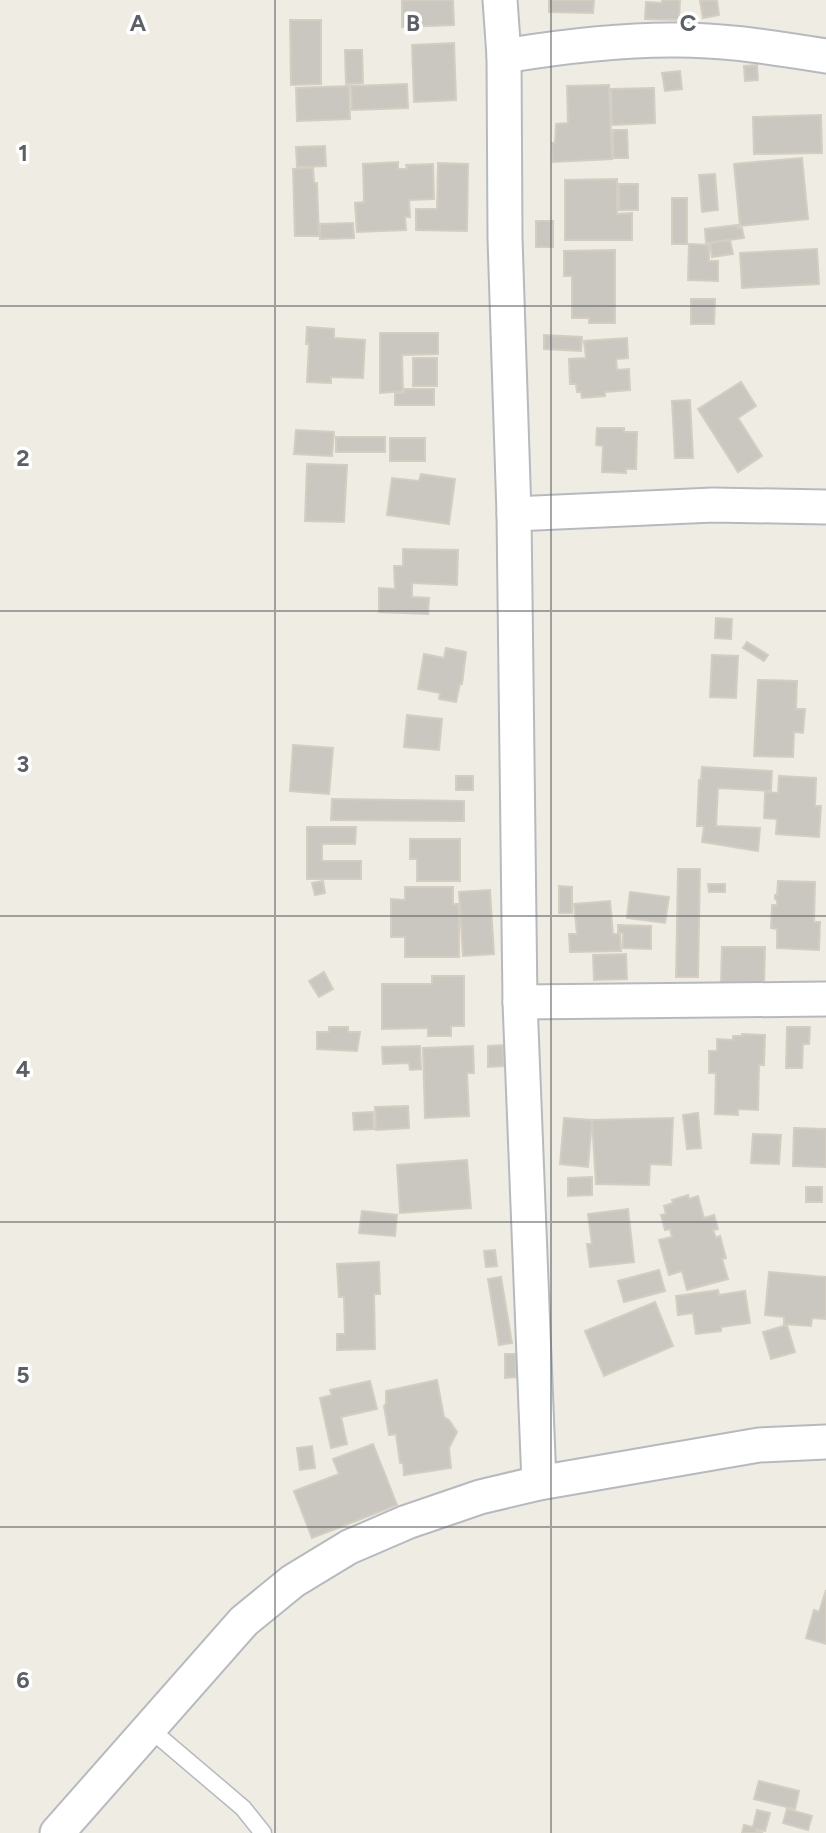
<svg xmlns="http://www.w3.org/2000/svg" width="826" height="1833" viewBox="0 0 826 1833" font-family="Figtree,sans-serif">
<style>
.building{fill:#cac7c1;stroke:#d4cdc2;stroke-width:2}
.lines{fill:none;stroke-linecap:round;stroke-linejoin:round}
.service-casing{stroke:#b6babe;stroke-width:19}
.minor-casing{stroke:#b6babe;stroke-width:37}
.service{stroke:#fff;stroke-width:16}
.minor{stroke:#fff;stroke-width:33}
.grid{fill:none;stroke:#5c6065;stroke-width:2;stroke-opacity:0.55}
.grid-label{font-size:23px;text-anchor:middle;font-weight:bold;fill:#5c6065;stroke:#fff;stroke-width:7;stroke-linejoin:round;paint-order:stroke}
</style>
<rect width="100%" height="100%" fill="#efece4"/>
<!-- building -->
<g class="building">
<polygon points="402,0 453,0 454,25 402,27"/>
<polygon points="549,0 594,0 593,13 549,12"/>
<polygon points="662,0 680,0 679,20 645,19 646,2 662,3"/>
<polygon points="717,0 719,15 703,18 700,1"/>
<polygon points="290,20 321,20 321,84 291,85"/>
<polygon points="454,43 456,100 414,102 412,45"/>
<polygon points="345,50 362,50 363,83 346,84"/>
<polygon points="757,65 758,80 745,81 744,66"/>
<polygon points="680,71 682,89 665,91 662,73"/>
<polygon points="407,84 408,108 352,110 351,86"/>
<polygon points="609,85 612,159 553,162 552,143 555,143 556,124 568,123 567,86"/>
<polygon points="349,86 350,119 297,121 296,88"/>
<polygon points="654,88 655,123 612,125 611,89"/>
<polygon points="821,115 822,153 754,154 753,117"/>
<polygon points="613,130 627,130 628,158 613,158"/>
<polygon points="325,146 326,166 297,167 296,147"/>
<polygon points="802,158 808,219 740,226 734,164"/>
<polygon points="398,162 398,169 407,169 406,165 433,164 434,199 409,200 410,217 405,217 406,230 357,232 355,203 364,202 363,164"/>
<polygon points="438,163 468,164 467,231 416,230 416,209 437,209"/>
<polygon points="313,168 314,183 317,183 319,236 295,236 293,169"/>
<polygon points="715,174 718,210 702,212 699,175"/>
<polygon points="617,179 617,214 632,213 632,240 565,240 565,180"/>
<rect x="619" y="184" width="19" height="26"/>
<rect x="672" y="198" width="15" height="46"/>
<rect x="536" y="221" width="17" height="26"/>
<polygon points="353,223 354,238 320,239 320,224"/>
<polygon points="738,225 738,228 742,228 744,238 706,243 705,229"/>
<polygon points="730,240 733,254 712,257 710,243"/>
<polygon points="689,244 709,245 709,261 718,261 718,281 688,280"/>
<polygon points="817,249 819,284 742,288 740,253"/>
<polygon points="615,250 615,323 589,323 589,318 572,318 572,276 564,276 564,251"/>
<polygon points="691,299 715,299 714,324 691,324"/>
<polygon points="307,327 334,329 334,338 365,340 363,378 331,377 331,383 307,382 309,344 306,344"/>
<polygon points="380,333 438,333 438,354 402,355 403,391 380,393"/>
<polygon points="544,335 582,337 581,351 544,349"/>
<polygon points="627,338 628,358 616,359 617,370 629,369 630,390 605,392 605,396 582,398 581,392 577,392 576,384 570,384 569,359 586,358 584,341"/>
<rect x="413" y="358" width="24" height="28"/>
<polygon points="741,382 756,406 738,418 762,456 738,472 698,409"/>
<polygon points="404,389 434,389 434,405 395,405 395,393 404,393"/>
<polygon points="690,400 693,458 675,458 672,401"/>
<polygon points="597,428 624,428 624,432 637,432 636,469 626,469 626,473 602,472 603,446 596,445"/>
<polygon points="296,430 334,432 332,456 294,454"/>
<rect x="336" y="437" width="49" height="15"/>
<rect x="390" y="438" width="35" height="23"/>
<polygon points="307,464 347,465 344,522 305,521"/>
<polygon points="421,474 455,479 449,524 387,515 392,478 419,481"/>
<polygon points="403,549 458,550 457,585 412,583 412,597 429,598 428,614 379,612 379,588 395,589 394,566 403,566"/>
<polygon points="716,618 732,619 731,639 715,638"/>
<polygon points="747,642 768,655 764,661 743,648"/>
<polygon points="446,648 466,652 462,684 460,684 456,702 439,699 440,693 418,689 424,654 444,658"/>
<polygon points="712,655 738,656 736,698 710,697"/>
<polygon points="758,680 797,681 796,709 805,709 803,733 794,732 793,757 754,756"/>
<polygon points="407,715 442,719 439,750 404,747"/>
<polygon points="293,745 333,748 329,794 290,791"/>
<polygon points="702,767 772,771 771,791 718,788 716,826 760,828 758,851 702,842 704,826 697,826 699,780 701,780"/>
<rect x="456" y="776" width="17" height="14"/>
<polygon points="779,776 816,778 815,806 821,806 819,837 776,834 777,819 764,818 765,792 778,793"/>
<polygon points="332,799 464,801 464,821 331,820"/>
<polygon points="307,827 356,827 355,844 322,844 322,861 361,861 361,879 307,879"/>
<polygon points="410,839 460,839 460,881 417,881 417,859 410,859"/>
<polygon points="678,869 700,869 698,977 676,977"/>
<polygon points="323,881 325,893 315,895 312,883"/>
<polygon points="778,881 815,882 814,922 820,922 819,950 777,948 777,929 771,928 772,905 777,905 777,900 775,899 775,895 777,895"/>
<polygon points="708,884 725,884 725,892 709,892"/>
<polygon points="559,886 572,887 572,913 559,913"/>
<polygon points="405,887 453,887 453,904 459,904 459,957 405,957 405,937 391,937 391,899 405,900"/>
<polygon points="490,890 494,954 463,956 459,892"/>
<polygon points="630,892 669,897 665,923 627,918"/>
<polygon points="610,901 613,934 620,934 621,951 570,952 569,934 577,934 574,904"/>
<polygon points="618,925 651,926 651,949 623,948 623,933 618,933"/>
<polygon points="722,947 765,947 764,984 721,983"/>
<polygon points="626,954 627,979 594,980 593,955"/>
<polygon points="324,972 333,989 319,997 309,981"/>
<polygon points="432,976 464,976 464,1026 451,1026 451,1036 428,1036 428,1028 382,1029 382,984 432,984"/>
<polygon points="329,1027 348,1027 348,1032 360,1032 357,1051 317,1049 317,1032 329,1032"/>
<polygon points="787,1027 810,1027 809,1044 803,1044 802,1068 786,1068"/>
<polygon points="742,1034 765,1035 764,1065 759,1065 758,1110 738,1109 738,1115 715,1114 716,1073 709,1073 709,1051 717,1051 717,1039 733,1040 733,1036 742,1036"/>
<polygon points="503,1045 504,1066 488,1067 488,1046"/>
<polygon points="420,1046 421,1069 410,1070 409,1063 383,1064 382,1047"/>
<polygon points="473,1046 474,1073 467,1073 469,1116 425,1118 423,1048"/>
<polygon points="408,1106 409,1128 376,1130 375,1107"/>
<polygon points="373,1112 374,1129 354,1130 353,1113"/>
<polygon points="698,1113 701,1148 687,1149 683,1115"/>
<polygon points="564,1118 592,1120 588,1167 560,1164"/>
<polygon points="673,1118 671,1165 650,1164 649,1185 596,1184 592,1120"/>
<polygon points="794,1128 826,1129 826,1167 793,1166"/>
<polygon points="753,1134 781,1135 779,1164 751,1163"/>
<polygon points="467,1160 471,1208 400,1213 397,1165"/>
<polygon points="592,1177 592,1195 568,1196 568,1178"/>
<rect x="806" y="1187" width="16" height="15"/>
<polygon points="688,1195 689,1199 698,1196 704,1218 714,1215 718,1229 713,1230 716,1238 720,1236 726,1258 722,1259 728,1279 687,1290 682,1271 669,1275 659,1240 672,1237 670,1229 665,1230 661,1215 666,1214 664,1206 673,1203 672,1200"/>
<polygon points="628,1209 634,1262 590,1267 587,1244 592,1244 588,1214"/>
<polygon points="362,1211 397,1215 395,1236 359,1233"/>
<polygon points="495,1250 497,1266 486,1267 484,1251"/>
<polygon points="379,1262 380,1294 374,1294 375,1349 337,1350 337,1334 345,1334 344,1297 339,1297 337,1264"/>
<polygon points="659,1270 665,1291 624,1302 618,1281"/>
<polygon points="769,1272 826,1277 826,1319 812,1318 811,1326 784,1324 784,1317 765,1315"/>
<polygon points="501,1277 512,1343 499,1345 488,1279"/>
<polygon points="718,1290 719,1295 745,1291 750,1323 721,1327 721,1331 696,1334 693,1313 678,1315 676,1296"/>
<polygon points="655,1302 673,1346 604,1376 585,1331"/>
<polygon points="787,1325 795,1352 771,1359 763,1332"/>
<polygon points="505,1354 516,1354 516,1377 505,1378"/>
<polygon points="437,1380 444,1417 449,1420 457,1432 449,1448 451,1468 404,1475 403,1463 400,1463 396,1434 389,1435 384,1406 386,1404 386,1391"/>
<polygon points="370,1381 377,1409 341,1417 347,1444 331,1448 320,1398 332,1395 330,1390"/>
<polygon points="373,1444 397,1505 312,1538 294,1491 339,1474 333,1459"/>
<polygon points="312,1446 315,1468 300,1470 297,1448"/>
<polygon points="826,1590 826,1644 806,1638 814,1610 819,1612"/>
<polygon points="759,1781 799,1791 795,1809 754,1799"/>
<polygon points="787,1809 812,1816 808,1830 783,1823"/>
<polygon points="757,1810 770,1813 765,1831 756,1829 756,1831 763,1833 742,1833 744,1825 753,1827"/>
</g>
<g class="lines">
<!-- service casing -->
<g class="service-casing">
<polyline id="service" points="150,1729 243,1808 263,1833"/>
</g>
<!-- minor casing -->
<g class="minor-casing">
<g id="minor">
<polyline points="500,0 504,56 505,238 514,514 520,1002 539,1483"/>
<path d="M504,56C559,47 614,40 670,40C723,39 774,48 826,56"/>
<polyline points="514,514 713,505 826,507"/>
<polyline points="520,1002 826,999"/>
<polyline points="57,1833 244,1621 293,1581 349,1547 407,1522 480,1497 539,1483 759,1445 826,1442"/>
</g>
</g>
<!-- service -->
<use href="#service" class="service"/>
<!-- minor -->
<use href="#minor" class="minor"/>
</g>
<!-- grid -->
<path class="grid" d="M275,0V1833M551,0V1833M0,306H826M0,611H826M0,916H826M0,1222H826M0,1527H826"/>
<g class="grid-label">
<text x="138" y="31">A</text>
<text x="413" y="31">B</text>
<text x="688" y="31">C</text>
<text x="23" y="161">1</text>
<text x="23" y="466">2</text>
<text x="23" y="772">3</text>
<text x="23" y="1077">4</text>
<text x="23" y="1383">5</text>
<text x="23" y="1688">6</text>
</g>
</svg>
